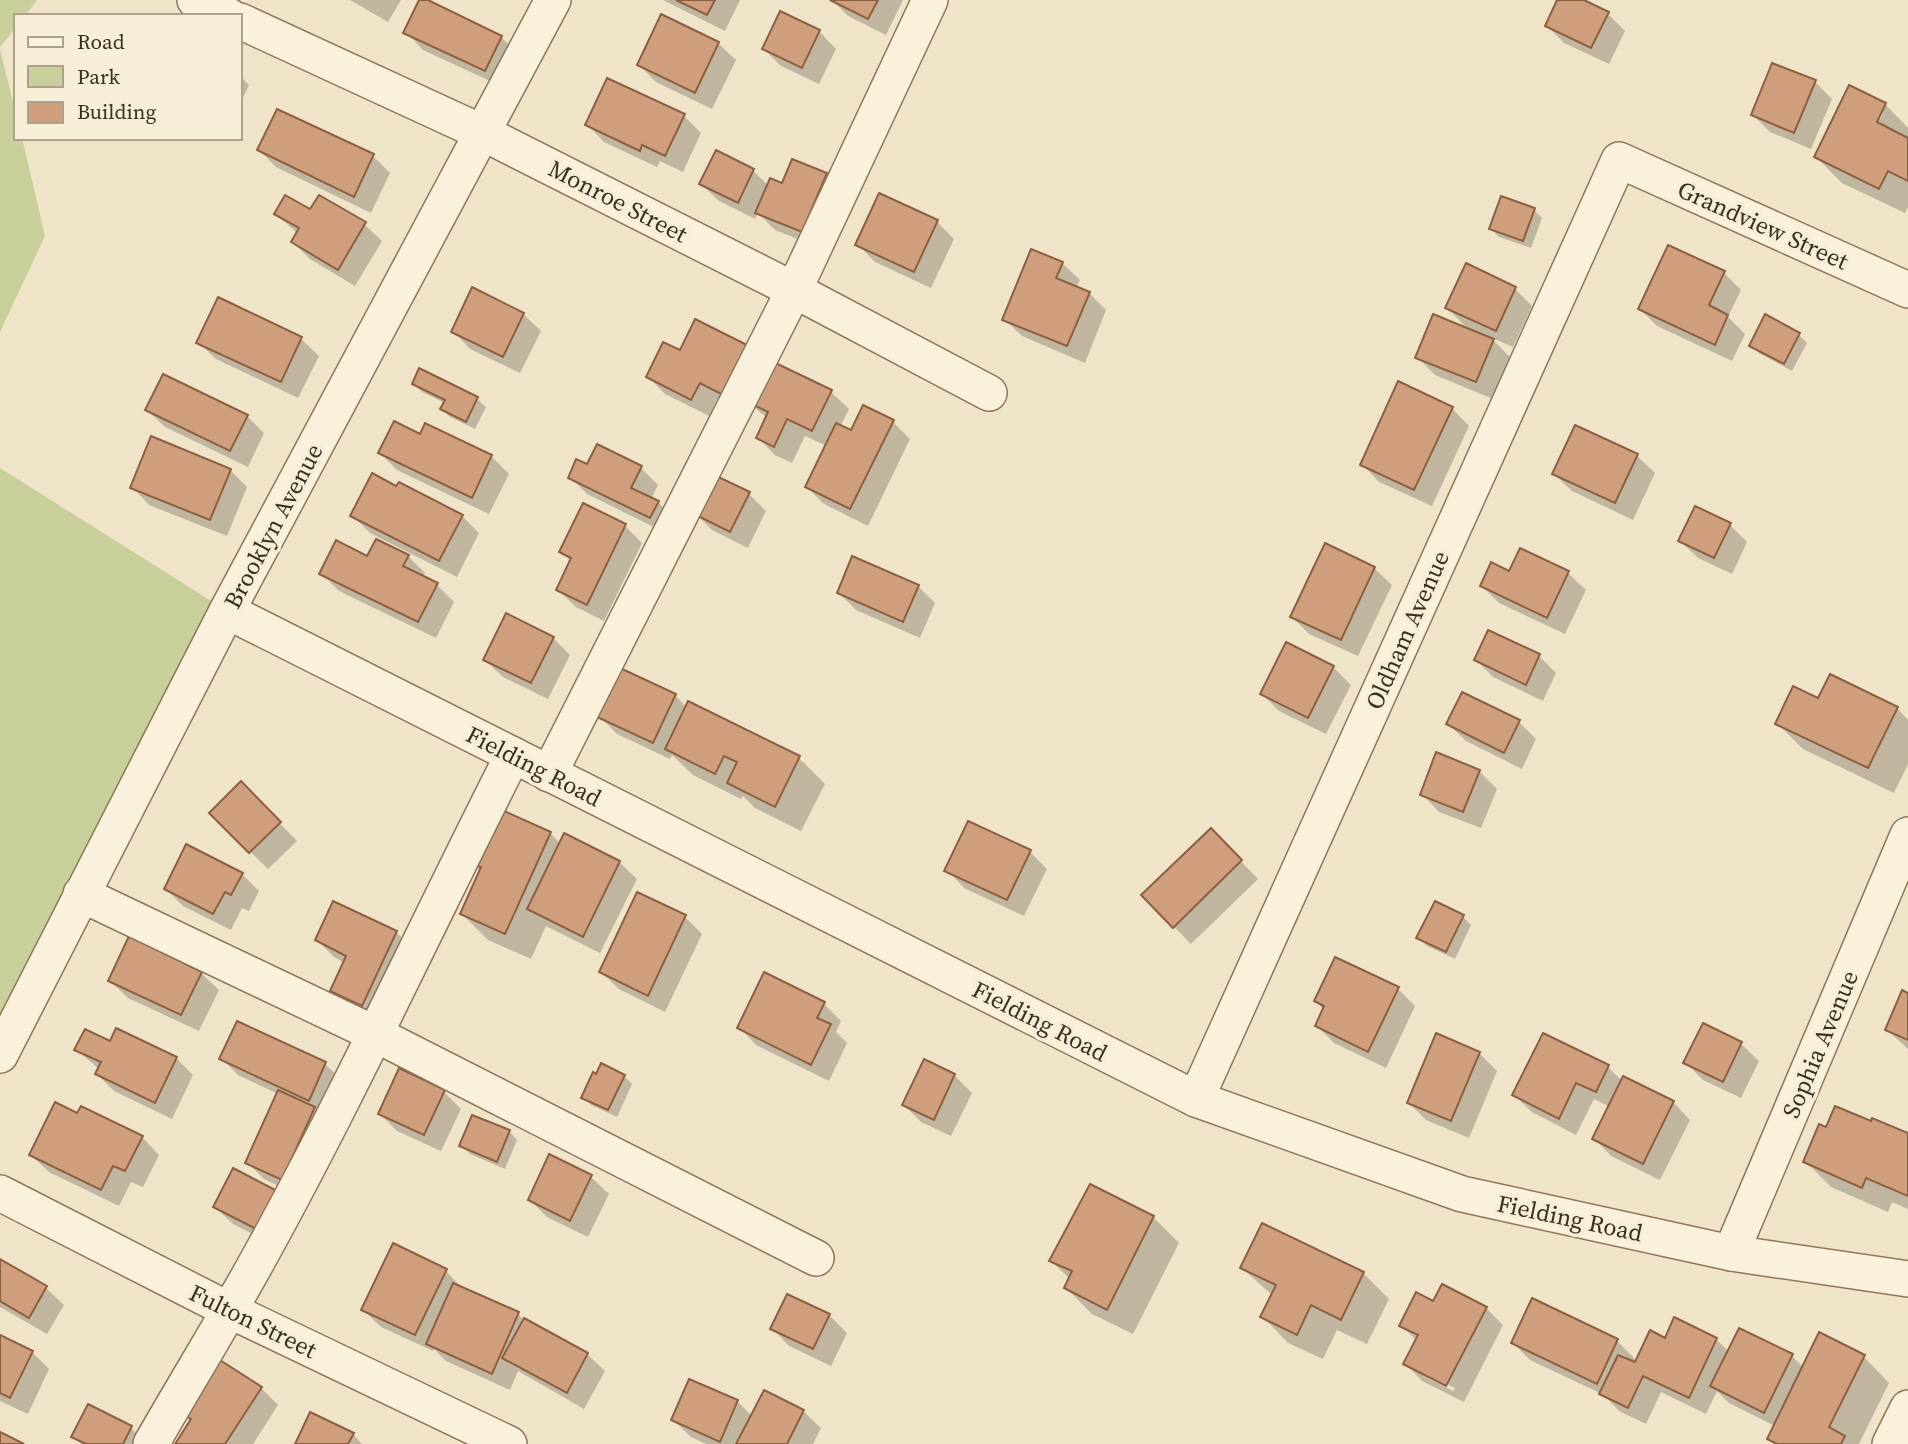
<svg xmlns="http://www.w3.org/2000/svg" width="1908" height="1444" viewBox="0 0 1908 1444" font-family="'Source Serif 4',serif">
<style>
.green{fill:#c9cf9b}
.shadow{fill:#0003;fill-rule:evenodd}
.building{fill:#cf9f7d;stroke:#8d5f41;stroke-width:2}
.lines{fill:none;stroke-linecap:round;stroke-linejoin:round}
.minor-casing{stroke:#8d765c;stroke-width:38}
.minor{stroke:#faf1dc;stroke-width:35}
.labels{text-anchor:middle;dominant-baseline:central;stroke-width:7;stroke-linejoin:round;paint-order:stroke}
.street-label{font-size:24px;fill:#3d2e20;stroke:#f7eed8}
</style>
<rect width="100%" height="100%" fill="#f0e4c8"/>
<!-- green -->
<g class="green">
<polygon points="0,0 37,0 25,16 16,16 16,27 0,47"/>
<polygon points="0,49 16,114 16,138 22,138 45,236 0,332"/>
<polygon points="0,468 227,611 0,1055"/>
</g>
<!-- shadow -->
<g class="shadow">
<polygon points="350,0 401,0 388,22"/>
<polygon points="421,0 501,37 519,54 503,87 423,50 406,32"/>
<polygon points="663,0 740,0 725,31"/>
<polygon points="832,0 903,0 886,35 848,16"/>
<polygon points="1559,0 1579,0 1607,13 1625,31 1609,64 1564,43 1547,26"/>
<polygon points="819,31 836,49 819,84 781,66 764,49"/>
<polygon points="718,43 736,60 712,109 656,82 639,65"/>
<polygon points="240,76 249,85 240,104"/>
<polygon points="1815,82 1832,99 1811,149 1770,132 1753,115"/>
<path d="M1885,104L1908,128V207L1905,213L1842,183L1816,157ZM1879,113H1883L1874,131Z"/>
<polygon points="684,116 701,133 683,172 660,161 657,167 604,142 587,124"/>
<polygon points="259,150 373,156 390,173 371,213 276,167"/>
<polygon points="717,153 753,171 769,186 783,185 826,174 843,191 820,248 775,230 758,213 755,219 719,201 701,184"/>
<polygon points="1534,210 1542,218 1531,248 1499,237 1491,229"/>
<polygon points="311,212 364,224 382,241 355,286 310,259 293,242 298,234 276,214"/>
<polygon points="937,222 954,239 931,288 875,262 857,244"/>
<polygon points="1062,263 1080,280 1076,288 1089,293 1106,310 1085,363 1022,336 1004,319"/>
<polygon points="1724,273 1741,290 1728,317 1745,334 1732,361 1657,326 1640,309"/>
<polygon points="1515,289 1532,306 1513,347 1490,337 1510,357 1493,399 1435,375 1417,357 1470,331 1447,308"/>
<polygon points="219,299 301,339 319,356 298,398 216,359 198,342"/>
<polygon points="523,314 541,331 520,373 470,349 453,331"/>
<polygon points="1799,335 1807,343 1792,371 1759,353 1751,345"/>
<polygon points="681,353 764,359 831,392 849,409 840,427 852,432 893,422 910,439 868,526 824,504 807,487 827,446 805,436 792,463 775,455 758,438 767,418 749,403 745,413 717,399 709,416 665,394 648,377"/>
<polygon points="420,371 477,399 486,407 475,429 450,417 442,409 445,403 422,392 414,384"/>
<polygon points="1452,408 1469,426 1432,506 1379,482 1362,464"/>
<polygon points="147,410 247,416 264,433 248,467 165,427"/>
<polygon points="426,425 491,456 509,474 489,514 397,470 380,453 420,436"/>
<polygon points="1576,427 1637,456 1655,473 1633,520 1572,491 1554,474"/>
<polygon points="588,466 641,468 658,485 651,499 658,502 675,519 668,534 587,494 570,477"/>
<polygon points="230,470 247,487 227,536 149,505 132,487"/>
<polygon points="749,494 766,511 748,548 712,530 695,513"/>
<polygon points="352,515 462,516 479,533 457,577 370,533"/>
<polygon points="1730,525 1747,542 1732,574 1698,558 1680,541"/>
<polygon points="625,526 642,543 604,621 576,607 558,590 572,562 561,552"/>
<polygon points="1521,550 1568,573 1586,590 1565,634 1499,603 1482,586 1510,573"/>
<polygon points="408,556 425,573 423,578 436,584 454,602 436,638 339,591 322,574 368,558"/>
<polygon points="1374,568 1392,585 1358,656 1309,634 1292,617"/>
<polygon points="918,586 935,603 920,638 856,610 839,593"/>
<polygon points="553,638 570,655 548,699 503,677 485,660"/>
<polygon points="1539,656 1556,673 1543,701 1493,677 1476,660"/>
<polygon points="1333,667 1351,685 1326,734 1279,711 1262,694"/>
<polygon points="675,695 687,708 799,758 825,784 801,831 755,808 743,796 741,799 693,775 672,755 670,759 617,734 600,717"/>
<polygon points="1819,701 1897,708 1908,720 1908,764 1894,793 1803,749 1777,723"/>
<polygon points="1519,722 1536,739 1522,769 1466,741 1448,724"/>
<polygon points="1479,771 1497,789 1481,828 1439,812 1422,794"/>
<polygon points="241,784 297,841 268,869 211,813"/>
<polygon points="1211,830 1258,879 1191,944 1143,895"/>
<polygon points="550,833 561,844 619,862 637,879 600,953 546,926 531,959 488,940 462,914 481,872 470,861"/>
<polygon points="1030,852 1047,869 1024,916 964,888 947,870"/>
<polygon points="242,874 259,891 249,911 242,908 231,930 183,906 166,889"/>
<polygon points="685,917 702,934 665,1012 619,989 601,972"/>
<polygon points="1463,917 1471,925 1455,959 1427,946 1419,937"/>
<polygon points="396,932 414,950 379,1022 349,1008 332,991 345,963 334,957 317,940"/>
<polygon points="201,973 219,990 199,1031 128,998 110,981"/>
<polygon points="1398,989 1415,1006 1386,1068 1334,1043 1317,1026 1324,1010 1316,1001"/>
<polygon points="1908,995 1908,1049 1887,1030"/>
<polygon points="824,1004 841,1021 836,1032 847,1043 829,1081 756,1045 739,1027"/>
<polygon points="238,1023 325,1064 343,1081 299,1196 264,1179 247,1162 278,1094 238,1075 221,1058"/>
<polygon points="1703,1025 1741,1044 1759,1061 1741,1098 1703,1080 1685,1062"/>
<polygon points="111,1043 176,1058 193,1075 172,1119 114,1091 97,1074 99,1069 77,1050"/>
<polygon points="1479,1053 1497,1071 1469,1138 1426,1120 1409,1103"/>
<polygon points="1608,1067 1622,1081 1673,1102 1690,1120 1660,1180 1611,1156 1594,1138 1610,1107 1594,1099 1576,1135 1532,1112 1514,1095"/>
<polygon points="954,1075 972,1093 951,1136 921,1122 904,1105"/>
<polygon points="624,1076 632,1084 617,1117 591,1105 583,1097"/>
<polygon points="444,1092 461,1109 441,1151 397,1131 380,1114"/>
<polygon points="78,1116 142,1137 159,1155 143,1187 131,1182 119,1206 49,1172 31,1155"/>
<polygon points="509,1131 517,1140 505,1169 470,1154 461,1145"/>
<polygon points="1908,1135 1908,1209 1892,1202 1888,1212 1831,1187 1805,1161"/>
<polygon points="550,1157 591,1177 609,1194 588,1237 547,1217 530,1200"/>
<polygon points="233,1171 278,1247 233,1224 215,1207"/>
<polygon points="1153,1217 1179,1243 1133,1334 1092,1314 1066,1288 1070,1279 1051,1261"/>
<polygon points="0,1261 46,1288 64,1305 47,1334 0,1307"/>
<polygon points="1242,1268 1363,1273 1389,1299 1367,1344 1337,1330 1323,1359 1288,1343 1263,1317 1273,1296"/>
<polygon points="446,1271 463,1289 518,1314 526,1322 587,1354 605,1371 584,1409 518,1371 510,1390 446,1361 434,1349 433,1351 381,1327 363,1310"/>
<polygon points="787,1296 829,1315 847,1333 831,1366 789,1346 772,1328"/>
<polygon points="1533,1301 1617,1341 1637,1361 1716,1339 1729,1352 1740,1330 1792,1356 1804,1368 1864,1357 1889,1383 1859,1444 1774,1444 1769,1439 1775,1426 1729,1403 1717,1391 1706,1414 1661,1392 1646,1424 1619,1411 1604,1395 1530,1360 1513,1343"/>
<path d="M1486,1308L1503,1325L1464,1402L1422,1381L1405,1363L1417,1341L1401,1325ZM1423,1372L1455,1388L1453,1391L1423,1376Z"/>
<polygon points="0,1337 32,1352 49,1369 28,1414 0,1401"/>
<polygon points="261,1388 278,1405 253,1444 177,1444 191,1422 179,1410"/>
<polygon points="737,1401 752,1416 803,1411 821,1428 813,1444 706,1444 691,1437 673,1420"/>
<polygon points="130,1427 147,1444 81,1444 73,1436"/>
<polygon points="353,1434 362,1444 297,1444"/>
</g>
<!-- building -->
<g class="building">
<polygon points="419,0 428,0 502,36 485,71 403,33"/>
<polygon points="676,0 715,0 707,15"/>
<polygon points="830,0 878,0 868,19"/>
<polygon points="1557,0 1584,0 1609,12 1591,48 1545,26"/>
<polygon points="780,11 820,30 802,68 762,49"/>
<polygon points="661,14 719,42 695,93 637,65"/>
<polygon points="1772,63 1816,80 1794,133 1751,115"/>
<polygon points="607,78 685,114 665,156 642,145 640,151 585,125"/>
<polygon points="1849,85 1886,103 1877,122 1908,138 1908,181 1888,171 1879,189 1814,157"/>
<polygon points="277,109 374,154 354,197 257,150"/>
<polygon points="716,150 754,169 738,203 699,184"/>
<polygon points="792,159 827,173 802,232 755,213 770,178 782,183"/>
<polygon points="879,193 938,220 914,272 855,245"/>
<polygon points="285,195 310,209 319,195 366,222 338,270 291,242 299,228 274,214"/>
<polygon points="1501,196 1535,208 1523,241 1489,229"/>
<polygon points="1668,245 1725,271 1709,305 1728,315 1715,345 1638,309"/>
<polygon points="1031,249 1063,262 1056,278 1090,292 1067,346 1002,320"/>
<polygon points="1466,263 1516,287 1496,331 1445,308"/>
<polygon points="472,287 524,313 503,357 451,332"/>
<polygon points="218,297 302,337 281,382 196,343"/>
<polygon points="1433,314 1494,339 1476,382 1415,358"/>
<polygon points="1765,314 1800,333 1784,364 1749,346"/>
<polygon points="695,319 751,347 727,397 700,383 691,400 646,377 663,342 680,350"/>
<polygon points="763,357 832,390 812,431 787,419 774,447 756,438 768,412 742,399"/>
<polygon points="419,368 478,397 466,422 440,409 445,400 412,384"/>
<polygon points="163,374 248,415 230,451 145,410"/>
<polygon points="1398,381 1453,407 1414,490 1360,465"/>
<polygon points="863,405 894,420 850,509 805,487 836,423 851,430"/>
<polygon points="394,421 420,434 425,423 492,455 472,498 378,453"/>
<polygon points="1575,425 1638,454 1615,503 1552,474"/>
<polygon points="151,436 231,469 210,520 130,488"/>
<polygon points="597,444 642,466 631,488 659,501 650,518 568,478 576,459 587,464"/>
<polygon points="372,473 396,486 399,482 463,515 439,561 350,516"/>
<polygon points="712,474 750,492 730,532 692,513"/>
<polygon points="583,503 626,524 587,605 556,590 571,558 559,552"/>
<polygon points="1695,506 1731,523 1714,558 1678,541"/>
<polygon points="376,539 409,555 403,566 438,583 418,622 319,574 336,540 367,556"/>
<polygon points="1325,543 1375,567 1341,640 1290,617"/>
<polygon points="1520,548 1569,571 1547,618 1480,586 1491,562 1509,571"/>
<polygon points="852,556 919,585 903,622 837,593"/>
<polygon points="506,613 554,637 531,683 483,660"/>
<polygon points="1488,630 1540,654 1526,685 1474,660"/>
<polygon points="1286,642 1334,666 1308,718 1260,694"/>
<polygon points="620,668 676,694 653,743 597,717"/>
<polygon points="1830,674 1898,707 1868,768 1775,724 1793,686 1818,698"/>
<polygon points="1462,692 1520,720 1504,753 1446,724"/>
<polygon points="688,701 800,756 775,807 727,783 737,762 724,756 715,774 665,749"/>
<polygon points="1436,752 1480,770 1463,812 1420,795"/>
<polygon points="241,781 281,822 249,853 209,813"/>
<polygon points="493,806 551,832 505,934 460,914 481,867 468,862"/>
<polygon points="968,821 1031,850 1007,900 944,871"/>
<polygon points="1211,828 1242,860 1173,928 1141,895"/>
<polygon points="564,833 620,861 583,937 527,909"/>
<polygon points="186,844 243,873 231,895 225,892 213,914 164,889"/>
<polygon points="637,892 686,915 648,996 599,972"/>
<polygon points="333,901 397,931 362,1006 330,991 346,956 315,940"/>
<polygon points="1435,901 1464,915 1446,952 1416,938"/>
<polygon points="129,936 202,972 181,1015 108,981"/>
<polygon points="1335,957 1399,987 1368,1052 1315,1026 1324,1006 1314,1001"/>
<polygon points="764,972 825,1002 817,1018 831,1024 811,1065 737,1028"/>
<polygon points="1902,990 1908,993 1908,1040 1885,1030"/>
<polygon points="237,1021 326,1062 309,1101 219,1059"/>
<polygon points="1703,1023 1742,1042 1723,1082 1683,1063"/>
<polygon points="116,1028 177,1057 155,1103 95,1074 101,1062 74,1050 85,1029 110,1041"/>
<polygon points="1436,1033 1480,1052 1451,1121 1407,1103"/>
<polygon points="1543,1033 1609,1065 1596,1092 1576,1083 1559,1119 1512,1095"/>
<polygon points="924,1059 955,1074 934,1120 902,1105"/>
<polygon points="601,1063 625,1075 608,1110 581,1098 593,1072 596,1074"/>
<polygon points="399,1068 445,1090 424,1135 378,1114"/>
<polygon points="1623,1076 1674,1101 1643,1164 1592,1139"/>
<polygon points="278,1090 315,1107 282,1180 245,1163"/>
<polygon points="55,1102 77,1113 81,1106 143,1136 125,1171 113,1166 101,1190 29,1155"/>
<polygon points="1835,1106 1871,1121 1872,1118 1908,1133 1908,1196 1866,1178 1862,1188 1803,1162 1819,1124 1826,1127"/>
<polygon points="472,1115 510,1130 497,1162 459,1146"/>
<polygon points="549,1154 592,1175 570,1221 528,1200"/>
<polygon points="233,1168 279,1192 260,1231 213,1207"/>
<polygon points="1090,1184 1154,1216 1107,1310 1064,1288 1072,1271 1049,1261"/>
<polygon points="1262,1223 1364,1272 1341,1320 1311,1305 1297,1335 1260,1317 1276,1285 1240,1268"/>
<polygon points="393,1243 447,1269 415,1335 361,1310"/>
<polygon points="0,1259 47,1286 29,1318 0,1301"/>
<polygon points="453,1283 519,1312 492,1374 426,1344"/>
<polygon points="1442,1284 1487,1307 1446,1386 1403,1364 1418,1335 1399,1326 1416,1292 1433,1301"/>
<polygon points="787,1294 830,1314 813,1349 770,1329"/>
<polygon points="1532,1298 1618,1339 1597,1384 1511,1343"/>
<polygon points="1674,1317 1717,1338 1689,1398 1643,1376 1628,1408 1599,1394 1618,1355 1635,1362 1650,1330 1665,1338"/>
<polygon points="524,1318 588,1353 567,1393 502,1358"/>
<polygon points="1739,1328 1793,1354 1764,1413 1710,1386"/>
<polygon points="1819,1332 1865,1355 1829,1427 1845,1436 1841,1444 1777,1444 1767,1439"/>
<polygon points="0,1335 33,1351 10,1398 0,1393"/>
<polygon points="212,1355 262,1387 225,1444 175,1444 191,1419 177,1410"/>
<polygon points="689,1379 738,1400 720,1442 671,1420"/>
<polygon points="764,1390 804,1410 787,1444 736,1444"/>
<polygon points="88,1404 132,1426 123,1444 86,1444 71,1437"/>
<polygon points="310,1412 354,1433 348,1444 295,1444"/>
<polygon points="0,1432 24,1444 0,1444"/>
</g>
<g class="lines">
<!-- minor casing -->
<g class="minor-casing">
<g id="minor">
<polyline points="195,0 229,16"/>
<polyline points="240,21 483,133 794,290 989,393"/>
<polyline points="227,611 1196,1099 1462,1194 1731,1253 1908,1279"/>
<polyline points="549,774 794,290 930,0"/>
<polyline points="81,894 375,1034 816,1258"/>
<polyline points="0,1055 227,611 553,0"/>
<polyline points="1196,1099 1619,160 1908,290"/>
<polyline points="0,1193 229,1310 509,1444"/>
<polyline points="1731,1253 1908,835"/>
<path d="M151,1444C187,1381 225,1320 260,1256C350,1093 428,922 513,755"/>
<polyline points="1890,1444 1908,1408"/>
</g>
</g>
<!-- minor -->
<use href="#minor" class="minor"/>
</g>
<g class="labels">
<!-- street labels -->
<g class="street-label">
<text transform="translate(618 201) rotate(27)">Monroe Street</text>
<text transform="translate(1763 225) rotate(24)">Grandview Street</text>
<text transform="translate(273 526) rotate(-62)">Brooklyn Avenue</text>
<text transform="translate(1407 630) rotate(-66)">Oldham Avenue</text>
<text transform="translate(534 766) rotate(27)">Fielding Road</text>
<text transform="translate(1040 1021) rotate(27)">Fielding Road</text>
<text transform="translate(1820 1044) rotate(-67)">Sophia Avenue</text>
<text transform="translate(1570 1218) rotate(12)">Fielding Road</text>
<text transform="translate(253 1321) rotate(26)">Fulton Street</text>
</g>
</g>
<!-- legend -->
<rect x="14" y="14" width="228" height="126" fill="#f7eed8" stroke="#ada18e" stroke-width="2"/>
<rect x="28" y="37" width="35" height="10" fill="#faf1dc" stroke="#ada18e" stroke-width="2"/>
<text x="77" y="49" font-size="21" fill="#3d2e20">Road</text>
<rect x="28" y="66" width="35" height="21" fill="#c9cf9b" stroke="#ada18e" stroke-width="2"/>
<text x="77" y="84" font-size="21" fill="#3d2e20">Park</text>
<rect x="28" y="102" width="35" height="21" fill="#cf9f7d" stroke="#ada18e" stroke-width="2"/>
<text x="77" y="119" font-size="21" fill="#3d2e20">Building</text>
</svg>
